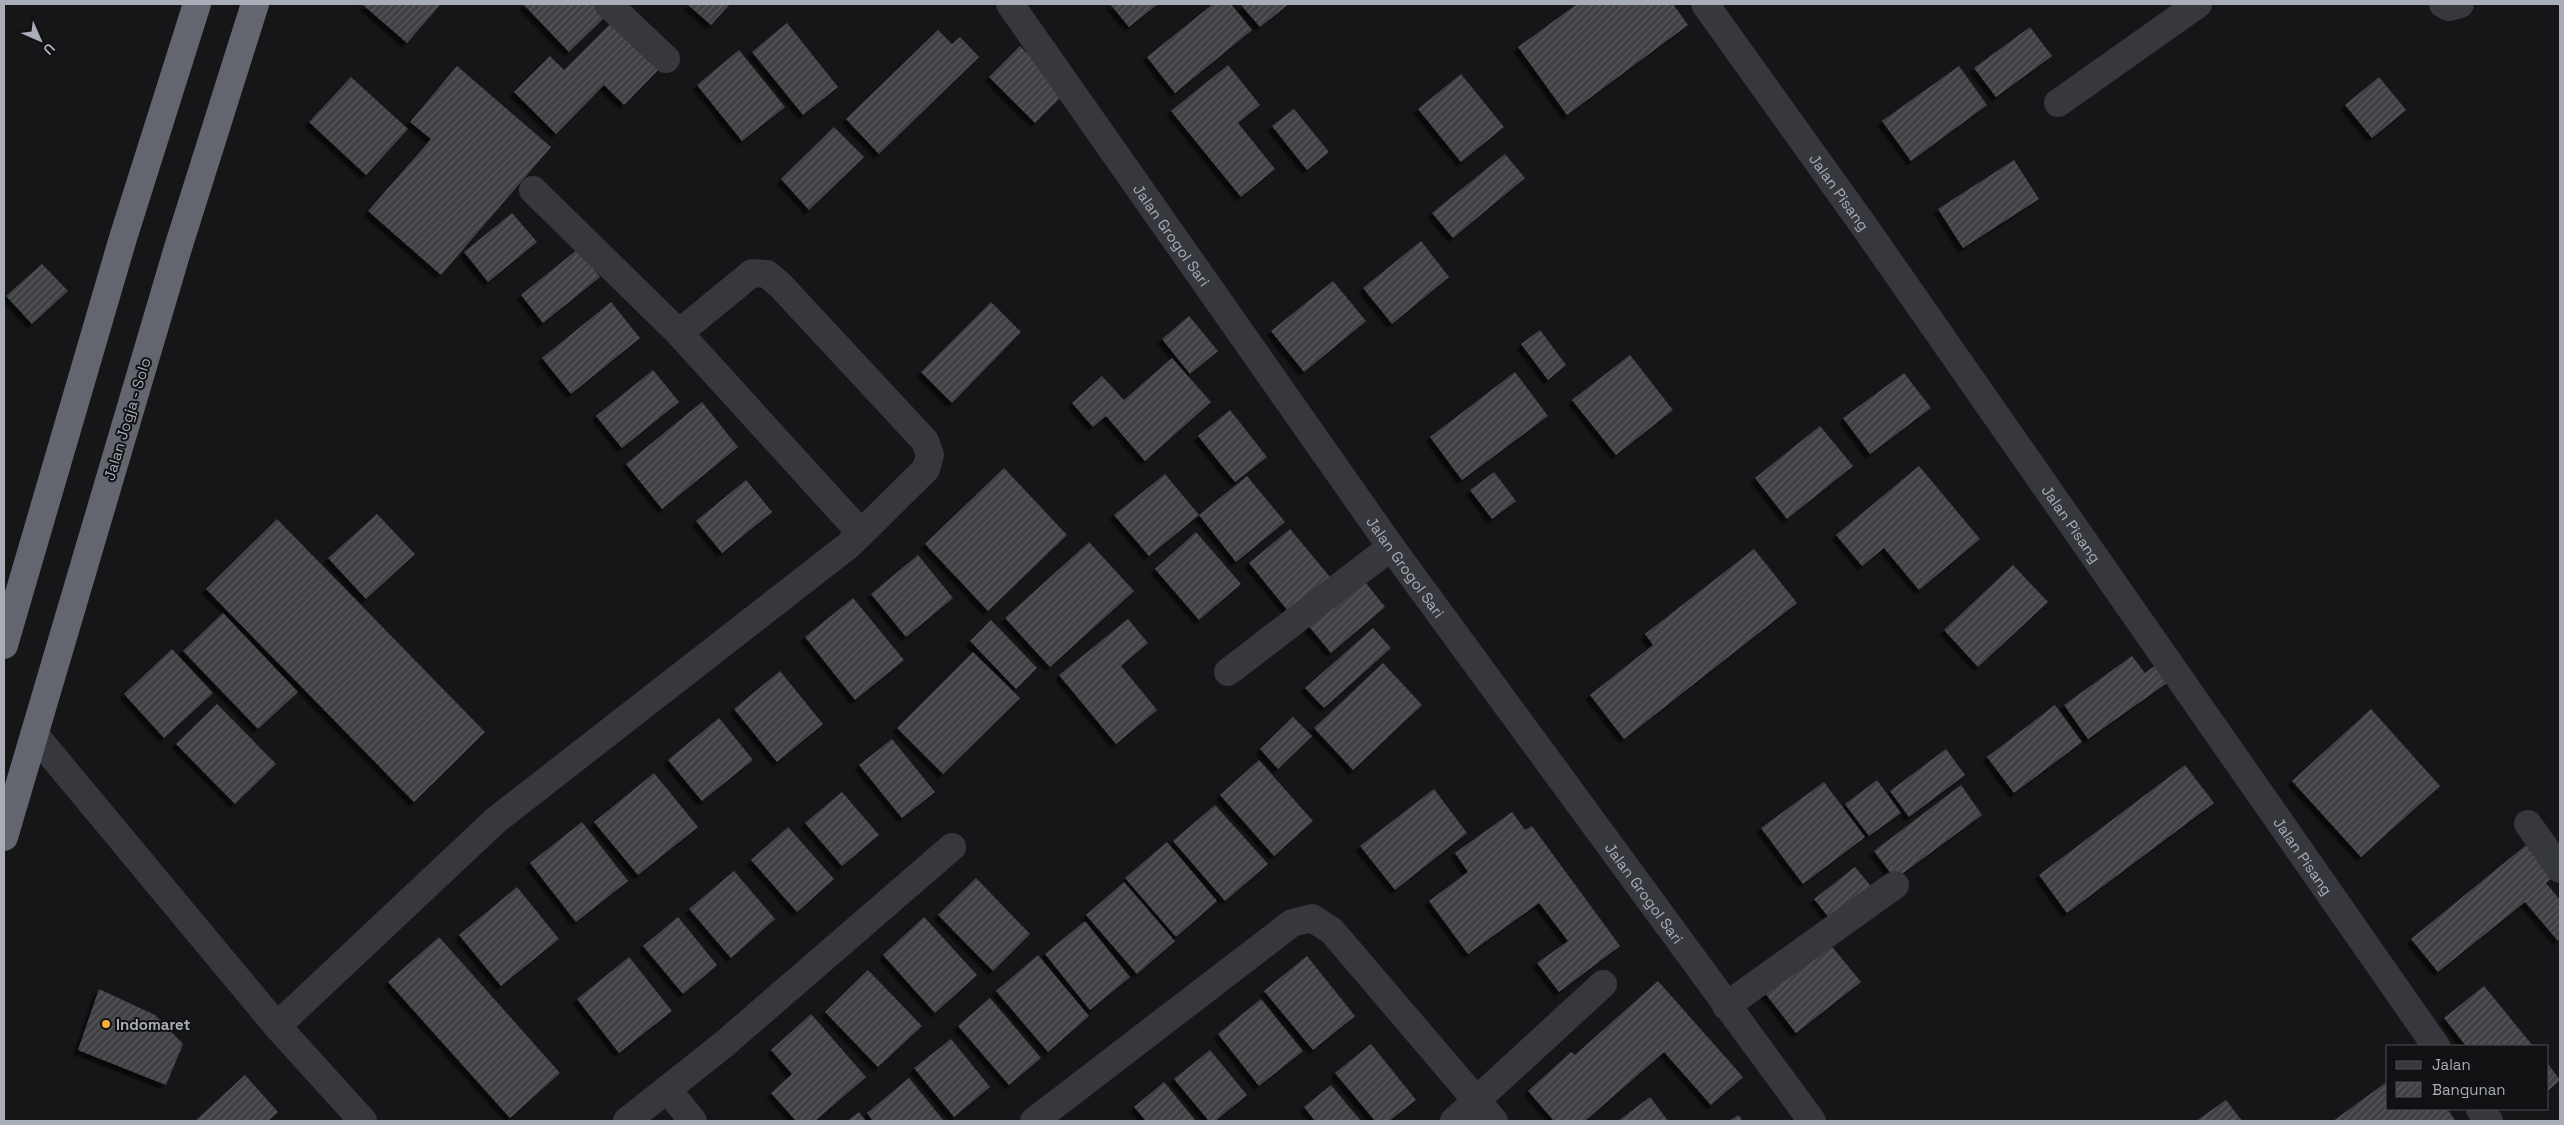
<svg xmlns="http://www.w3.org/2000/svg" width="2564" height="1125" viewBox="0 0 2564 1125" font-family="'Space Grotesk',sans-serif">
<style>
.building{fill:url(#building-hatch);filter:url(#shadow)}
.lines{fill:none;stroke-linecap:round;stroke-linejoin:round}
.street{stroke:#37383d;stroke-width:28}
.highway{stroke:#63666e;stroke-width:28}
.poi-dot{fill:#f2b134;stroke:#111113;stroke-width:2}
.labels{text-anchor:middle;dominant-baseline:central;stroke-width:4;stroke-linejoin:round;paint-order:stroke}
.street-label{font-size:15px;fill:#a8adb8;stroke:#111113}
.poi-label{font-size:15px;font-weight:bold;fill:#a8adb8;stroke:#111113;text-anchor:start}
</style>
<defs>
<pattern id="building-hatch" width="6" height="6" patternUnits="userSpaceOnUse" patternTransform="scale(1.25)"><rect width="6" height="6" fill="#404145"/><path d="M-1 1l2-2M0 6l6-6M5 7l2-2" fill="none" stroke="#595a5e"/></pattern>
<filter id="shadow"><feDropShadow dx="-4.5" dy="4.5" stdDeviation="1" flood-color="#0009"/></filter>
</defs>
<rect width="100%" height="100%" fill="#161618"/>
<!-- building -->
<g class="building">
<polygon points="362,4 441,4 407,43"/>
<polygon points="523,4 595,4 606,16 569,52"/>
<polygon points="687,4 730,4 711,25"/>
<polygon points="1110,4 1158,4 1129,27"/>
<polygon points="1213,4 1231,4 1252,30 1175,93 1147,57"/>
<polygon points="1240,4 1289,4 1260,27"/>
<polygon points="1577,4 1673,4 1688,25 1567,115 1518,47"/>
<polygon points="614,20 661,67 624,105 604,85 556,134 514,92 550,56 564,70"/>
<polygon points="787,23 838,87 803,115 752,52"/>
<polygon points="2030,27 2052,56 1996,97 1974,68"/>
<polygon points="938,30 952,44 960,37 979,57 879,154 846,119"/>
<polygon points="1020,46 1066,92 1035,123 989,77"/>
<polygon points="739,50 785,107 742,141 697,85"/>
<polygon points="1228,65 1260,105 1238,123 1275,169 1241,197 1171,111"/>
<polygon points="457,66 551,147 441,275 368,211 431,139 410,122"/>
<polygon points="1959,66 1987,105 1911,161 1882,121"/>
<polygon points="1461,74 1504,127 1461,162 1418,109"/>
<polygon points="351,77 408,129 366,175 309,122"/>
<polygon points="2379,77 2406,110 2372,138 2345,105"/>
<polygon points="1294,109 1329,152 1307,170 1272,126"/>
<polygon points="834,127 864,157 809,210 781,179"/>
<polygon points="1505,154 1525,178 1453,238 1432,213"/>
<polygon points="2014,160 2039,199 1963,248 1938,209"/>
<polygon points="512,213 537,242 488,282 464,252"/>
<polygon points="1421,241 1449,277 1392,324 1363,288"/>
<polygon points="578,249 600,277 543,323 521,295"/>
<polygon points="42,264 68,291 32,324 6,296"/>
<polygon points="1333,281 1366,321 1304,372 1271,331"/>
<polygon points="611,302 640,338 571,394 542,358"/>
<polygon points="991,302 1021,332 952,403 921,372"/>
<polygon points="1189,316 1218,351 1190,374 1162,339"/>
<polygon points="1540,330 1566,365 1548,380 1521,344"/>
<polygon points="1630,355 1673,410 1616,455 1572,400"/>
<polygon points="1172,358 1211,402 1145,461 1106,416 1093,427 1072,403 1102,376 1124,400"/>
<polygon points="653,370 679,402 622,448 596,416"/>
<polygon points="1515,372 1548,416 1462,480 1430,437"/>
<polygon points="1904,373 1931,408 1870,454 1843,418"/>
<polygon points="702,402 738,447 662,509 626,464"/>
<polygon points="1230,410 1267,457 1235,482 1198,436"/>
<polygon points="1820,426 1853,466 1787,519 1755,478"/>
<polygon points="1919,466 1980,539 1919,590 1884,548 1862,566 1836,535"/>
<polygon points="1004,468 1067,535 988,611 925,544"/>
<polygon points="1494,472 1516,501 1492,519 1470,490"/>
<polygon points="1165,474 1199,515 1149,556 1114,515"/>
<polygon points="1247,476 1285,522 1236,562 1199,515"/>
<polygon points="746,480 772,512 722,553 696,521"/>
<polygon points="377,514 415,554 366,599 328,558"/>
<polygon points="277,519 485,732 414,802 206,589"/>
<polygon points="1290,529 1330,577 1288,611 1249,563"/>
<polygon points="1196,532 1241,584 1199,620 1155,569"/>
<polygon points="1089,542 1134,591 1050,667 1005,618"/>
<polygon points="1754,549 1797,603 1624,739 1590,695 1653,645 1645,634"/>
<polygon points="918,555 953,598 906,637 871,594"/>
<polygon points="2013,565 2048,602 1978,667 1944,630"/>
<polygon points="1362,578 1385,607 1331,653 1307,624"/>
<polygon points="853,598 904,660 855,700 805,637"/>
<polygon points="223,613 298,692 258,729 183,651"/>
<polygon points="1128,619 1148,643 1121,666 1157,710 1116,744 1059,675"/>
<polygon points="991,620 1037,668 1016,689 970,641"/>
<polygon points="1373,628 1391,648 1324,708 1305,688"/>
<polygon points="172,649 213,693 164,738 124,694"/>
<polygon points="973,652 1020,698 943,774 897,728"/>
<polygon points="2132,656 2145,673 2161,661 2174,678 2088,739 2064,705"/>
<polygon points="1383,663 1422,705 1353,770 1314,728"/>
<polygon points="780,671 823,724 777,762 734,709"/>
<polygon points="217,704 276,764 235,804 176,744"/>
<polygon points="2055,705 2082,742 2014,793 1987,757"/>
<polygon points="2371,709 2440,786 2361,857 2292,781"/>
<polygon points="1293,717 1312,736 1278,769 1260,749"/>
<polygon points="719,718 753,760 702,801 668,760"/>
<polygon points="892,739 935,792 902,818 859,765"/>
<polygon points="1946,749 1965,775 1909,817 1890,791"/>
<polygon points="1259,760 1313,821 1274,856 1220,795"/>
<polygon points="2185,765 2214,803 2067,913 2039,875"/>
<polygon points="654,773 698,827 638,875 594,822"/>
<polygon points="1877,780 1901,813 1869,836 1845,804"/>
<polygon points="1824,782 1865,837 1803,884 1761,828"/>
<polygon points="1961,785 1982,815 1895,879 1874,851"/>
<polygon points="1434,789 1467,833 1395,890 1360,846"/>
<polygon points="842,792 879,835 842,866 805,823"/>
<polygon points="1215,805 1268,864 1225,901 1173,841"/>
<polygon points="1512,812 1525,830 1532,826 1620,946 1559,992 1537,963 1568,941 1539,903 1468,954 1429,901 1468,872 1455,853"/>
<polygon points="582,822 628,881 576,922 530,863"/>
<polygon points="788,827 834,879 797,912 751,860"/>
<polygon points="2531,841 2557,874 2546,883 2560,900 2560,939 2558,941 2525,902 2438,972 2411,939"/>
<polygon points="1167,842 1217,901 1176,937 1125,878"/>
<polygon points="1855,867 1875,891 1834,924 1814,899"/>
<polygon points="734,871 775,919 731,958 689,909"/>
<polygon points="976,878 1030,934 993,971 938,915"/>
<polygon points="1124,882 1175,941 1137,974 1086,915"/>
<polygon points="517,887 559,939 501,986 459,935"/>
<polygon points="678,917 717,965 683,994 643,946"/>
<polygon points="924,917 977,975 935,1013 883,955"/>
<polygon points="1085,921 1130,977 1090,1010 1045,954"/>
<polygon points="439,937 560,1073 510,1118 388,982"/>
<polygon points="1825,938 1861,982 1796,1033 1761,988"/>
<polygon points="1038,955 1089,1016 1048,1052 996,991"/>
<polygon points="1307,956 1355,1016 1313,1050 1264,991"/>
<polygon points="629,957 672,1011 619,1053 577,999"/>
<polygon points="868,970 922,1026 878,1067 825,1012"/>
<polygon points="1658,981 1743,1077 1711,1105 1664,1052 1585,1121 1554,1121 1528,1091 1571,1052 1575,1055"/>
<polygon points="2484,986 2533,1046 2466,1046 2444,1018"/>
<polygon points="99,989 155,1015 183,1044 166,1085 78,1050"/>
<polygon points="990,998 1041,1058 1009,1085 958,1026"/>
<polygon points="1261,999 1303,1051 1259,1086 1218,1034"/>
<polygon points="811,1014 866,1077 815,1121 796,1121 771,1093 792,1074 771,1050"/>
<polygon points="951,1039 990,1087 954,1117 914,1068"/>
<polygon points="1371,1044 1416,1100 1389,1121 1375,1121 1335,1073"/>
<polygon points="1210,1050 1247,1095 1215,1121 1209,1121 1174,1079"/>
<polygon points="2548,1064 2560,1080 2548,1091"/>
<polygon points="245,1075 278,1112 268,1121 195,1121"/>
<polygon points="909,1078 944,1121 873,1121 867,1113"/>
<polygon points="2388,1081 2388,1109 2447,1109 2456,1121 2333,1121"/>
<polygon points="1164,1082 1196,1121 1146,1121 1134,1107"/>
<polygon points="1331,1085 1361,1121 1315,1121 1304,1107"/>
<polygon points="1650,1097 1668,1121 1618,1121"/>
<polygon points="2226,1100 2242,1121 2196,1121"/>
<polygon points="859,1112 866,1121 847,1121"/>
<polygon points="1738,1115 1743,1121 1729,1121"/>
</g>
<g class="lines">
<!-- street -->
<g class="street">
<polyline points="608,4 666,59"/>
<path id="s1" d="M1010,4L1391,547L1812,1121"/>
<path id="s2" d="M1705,4L1864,226L2436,1046"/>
<polyline points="2443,4 2449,7 2460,4"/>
<polyline points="2058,103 2198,4"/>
<polyline points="533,190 679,333 861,533"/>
<polyline points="1228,672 1391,547"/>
<polyline points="34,734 277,1026 363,1121"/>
<polyline points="2528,824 2560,869"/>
<polyline points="1726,1006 1895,885"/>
<polyline points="277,1026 496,820 849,545 926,469 930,455 925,441 781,286 767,274 752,273 679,333"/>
<polyline points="667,1089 693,1121"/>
<polyline points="2480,1109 2489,1121"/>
<polyline points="627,1121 723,1045 952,847"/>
<polyline points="1034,1121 1292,923 1312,918 1332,931 1494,1121"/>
<polyline points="1454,1121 1603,984"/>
</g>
<!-- highway -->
<g class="highway">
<polyline points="4,645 123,238 197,4"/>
<polyline points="4,837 177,251 255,4"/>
</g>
</g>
<!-- markers -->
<circle class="poi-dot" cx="106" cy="1024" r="5"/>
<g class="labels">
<!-- street labels -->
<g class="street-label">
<text stroke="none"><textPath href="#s2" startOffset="231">Jalan Pisang</textPath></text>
<text stroke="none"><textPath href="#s1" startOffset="282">Jalan Grogol Sari</textPath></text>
<text transform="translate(127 419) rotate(-73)">Jalan Jogja - Solo</text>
<text stroke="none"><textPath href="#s2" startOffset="636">Jalan Pisang</textPath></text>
<text stroke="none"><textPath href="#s1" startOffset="688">Jalan Grogol Sari</textPath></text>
<text stroke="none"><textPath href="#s2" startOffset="1041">Jalan Pisang</textPath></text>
<text stroke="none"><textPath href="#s1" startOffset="1092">Jalan Grogol Sari</textPath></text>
</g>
<!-- poi labels -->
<g class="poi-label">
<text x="116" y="1024">Indomaret</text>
</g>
</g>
<!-- border -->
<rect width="2564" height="1125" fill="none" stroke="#a8adb8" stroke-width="10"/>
<!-- legend -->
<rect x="2386" y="1045" width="162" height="65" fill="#111113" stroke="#4d4f55"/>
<rect x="2396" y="1061" width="25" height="8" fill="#37383d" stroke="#4d4f55"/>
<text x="2432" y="1070" font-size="15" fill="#a8adb8">Jalan</text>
<rect x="2396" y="1082" width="25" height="15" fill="url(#building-hatch)" stroke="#4d4f55"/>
<text x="2432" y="1095" font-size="15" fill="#a8adb8">Bangunan</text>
<!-- north arrow -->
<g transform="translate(40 40) rotate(135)" stroke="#111113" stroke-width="4" paint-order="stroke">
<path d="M0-4L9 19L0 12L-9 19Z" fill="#a8adb8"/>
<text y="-8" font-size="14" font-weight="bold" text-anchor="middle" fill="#a8adb8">U</text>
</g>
</svg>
